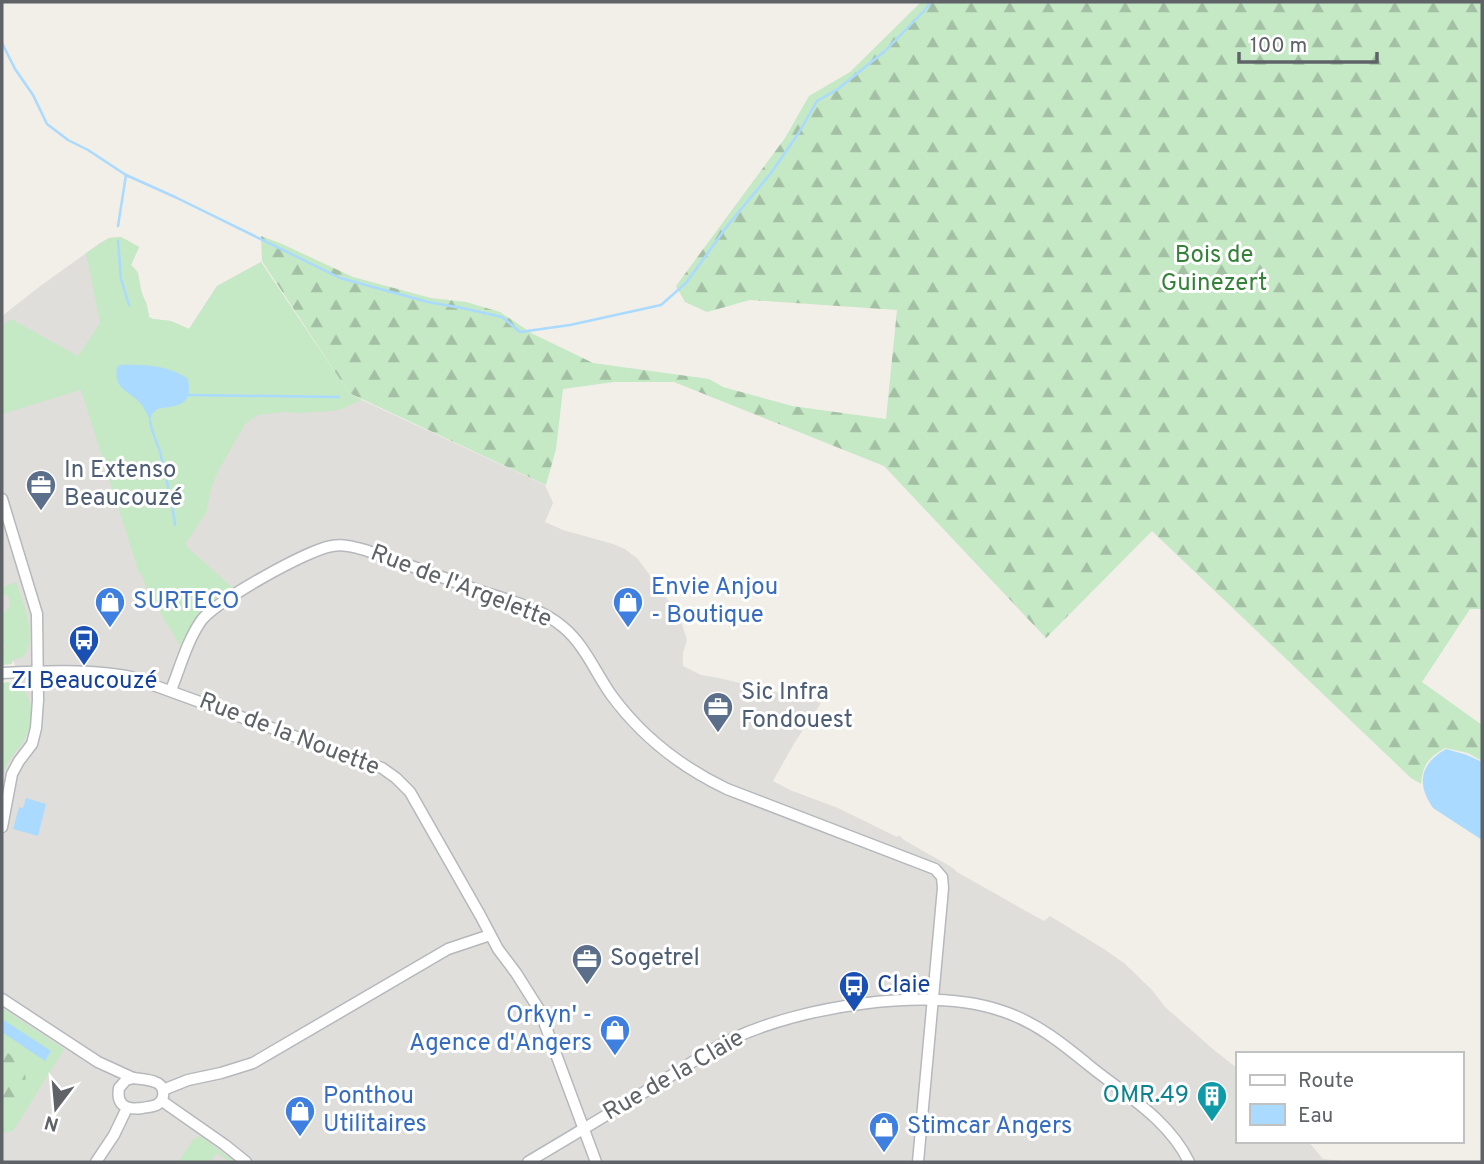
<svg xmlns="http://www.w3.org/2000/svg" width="1484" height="1164" viewBox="0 0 1484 1164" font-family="Overpass,sans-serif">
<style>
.industrial{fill:#e0deda}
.grass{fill:#c5e8c5}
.forest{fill:url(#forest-firs)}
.water{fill:#aadaff}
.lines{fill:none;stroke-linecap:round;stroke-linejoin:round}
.stream{stroke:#aadaff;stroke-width:2.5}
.minor-casing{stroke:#b5b8bc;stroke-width:13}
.minor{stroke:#fff;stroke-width:10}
.labels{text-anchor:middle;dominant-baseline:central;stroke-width:6;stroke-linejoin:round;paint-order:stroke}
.park-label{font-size:24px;fill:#348238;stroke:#fff}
.service-label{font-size:24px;fill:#4e5e75;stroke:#fff;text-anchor:start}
.street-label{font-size:24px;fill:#5f6368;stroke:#fff}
.shop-label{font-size:24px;fill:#366cbe;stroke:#fff;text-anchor:start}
.transit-label{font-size:24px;fill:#164399;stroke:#fff}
.culture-label{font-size:24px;fill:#0d838f;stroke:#fff;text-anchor:end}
</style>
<defs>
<pattern id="forest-firs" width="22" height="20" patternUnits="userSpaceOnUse" patternTransform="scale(1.75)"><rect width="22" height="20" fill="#c5e8c5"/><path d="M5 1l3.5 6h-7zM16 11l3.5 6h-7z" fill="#a3c0a4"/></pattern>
</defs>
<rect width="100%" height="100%" fill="#f1efe8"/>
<!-- industrial -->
<polygon class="industrial" points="121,237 139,247 131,265 138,272 142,294 147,304 149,317 153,319 171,321 189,329 217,286 261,262 349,394 545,485 553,503 545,522 563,530 613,544 625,549 638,559 675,610 682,624 687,640 683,653 683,666 701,675 719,678 821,703 795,742 773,781 790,790 838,808 897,837 899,835 904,840 953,868 957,872 1033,915 1044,921 1050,916 1104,949 1124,963 1152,990 1165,1007 1214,1050 1237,1068 1237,1141 1308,1141 1323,1159 1342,1161 1342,1162 2,1162 2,763 28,725 14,662 2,661 2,316 39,287 100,243 109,238"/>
<!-- grass -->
<g class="grass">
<path d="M121,237L139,247L131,265C142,276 137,280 142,293C145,303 148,307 149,317L153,319L171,321L189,329L217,286L261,262L349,393L362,400L342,409L331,411L299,413L284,412L258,415L245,424L218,471L211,489L206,513L186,543L187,547L233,588C204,605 194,615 180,646L149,594L141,574L139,573L81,390L2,414V326L11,319L78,356L100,323L86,253L109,238Z"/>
<path d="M16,582C23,602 39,639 23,657L12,660V664L2,665V651L5,647L2,637V614C9,610 12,604 8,596L2,593V587Z"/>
<path d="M6,682C35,685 36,720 24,740C22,745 17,749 14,754C8,761 4,770 2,779V684Z"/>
<polygon points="2,1008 64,1049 13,1131 2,1133"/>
<polygon points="200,1136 235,1162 230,1162 217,1153 209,1162 178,1162 195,1137 197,1139"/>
</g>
<!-- forest -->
<g class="forest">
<path d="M921,2H1482V609H1470L1422,682L1482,725V761L1468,753L1445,748C1428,758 1423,764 1421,784L1411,778L1152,531L1046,638L884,466L674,382H614L563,389L556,449L546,485L349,393L262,261L261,236L282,244L353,277L431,298L466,302L500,312L533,334L593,363L709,379L723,387L792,406L886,419L897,310L750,300L707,312L685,302L676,286L785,138L809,96L850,72Z"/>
<path d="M2,1052C11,1053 15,1057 20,1064C34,1083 20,1100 2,1111Z"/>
</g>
<!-- water -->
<g class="water">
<path d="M120,365C142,364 170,365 188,379C193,407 178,405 157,409L152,414L150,420C147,414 145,409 141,404C129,390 113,390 117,367Z"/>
<path d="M1446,749L1467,755L1482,762V840L1433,808C1416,783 1420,764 1446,749Z"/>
<polygon points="26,798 46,804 38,836 13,829 19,807 23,808"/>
<polygon points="2,1019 51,1051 45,1061 2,1032"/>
</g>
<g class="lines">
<!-- stream -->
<g class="stream">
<polyline points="2,43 15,69 33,95 47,124 68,140 88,150 126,175 118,226"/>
<polyline points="126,175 175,197 340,278 428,302 462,308 502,317 520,332 570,325 661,305 686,283 728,225 771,173 798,134 817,101 838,89 885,51 924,11 931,2"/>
<polyline points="118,241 121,279 129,305"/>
<polyline points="188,395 339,397"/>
<path d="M150,420C151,431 157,442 160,452C166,476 172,500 175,525"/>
</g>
<!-- minor casing -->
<g class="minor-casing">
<g id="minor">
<polyline points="2,499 37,614 38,700 36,728 32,744 19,761 12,774 2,827"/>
<path d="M2,673C41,671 93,669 131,677L382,768L396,778L410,792L480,915L498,949L516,973L540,1011L596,1162"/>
<path d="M171,690C180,668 187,641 201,621C214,602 309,549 332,546C343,544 354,547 365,550C403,563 442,577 480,591C508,600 541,608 563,627C585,645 596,674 612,696C643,738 681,767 727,789L935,869L942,877L943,888L918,1162"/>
<polyline points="2,999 98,1062 133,1078"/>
<path d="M133,1078C140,1079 149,1079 155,1082C165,1085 166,1098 158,1104C154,1107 147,1107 142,1108C127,1110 116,1106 119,1088L126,1080Z"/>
<polyline points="163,1090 188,1080 221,1073 253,1063 448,949 490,935"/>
<polyline points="162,1101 225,1145 246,1162"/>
<polyline points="96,1162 114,1135 127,1108"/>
<path d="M528,1162C573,1135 619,1108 664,1080C687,1066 709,1050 732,1039C802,1006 928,986 1002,1011C1036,1022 1063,1044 1091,1067C1126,1095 1169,1120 1189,1162"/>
</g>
</g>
<!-- minor -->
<use href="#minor" class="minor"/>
</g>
<!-- icons -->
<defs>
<g id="office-pin" transform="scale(1.575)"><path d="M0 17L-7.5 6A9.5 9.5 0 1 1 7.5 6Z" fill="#5c6f8a" stroke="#fff"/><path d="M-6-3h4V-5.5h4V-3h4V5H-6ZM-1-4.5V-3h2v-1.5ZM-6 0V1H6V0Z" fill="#fff"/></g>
<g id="shop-pin" transform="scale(1.575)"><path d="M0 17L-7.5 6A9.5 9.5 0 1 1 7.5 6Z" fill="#3f7fe0" stroke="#fff"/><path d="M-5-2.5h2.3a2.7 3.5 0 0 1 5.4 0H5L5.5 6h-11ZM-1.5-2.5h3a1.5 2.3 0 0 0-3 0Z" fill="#fff"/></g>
<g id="bus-pin" transform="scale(1.575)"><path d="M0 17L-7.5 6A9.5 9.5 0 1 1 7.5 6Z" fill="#1a4fb4" stroke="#fff"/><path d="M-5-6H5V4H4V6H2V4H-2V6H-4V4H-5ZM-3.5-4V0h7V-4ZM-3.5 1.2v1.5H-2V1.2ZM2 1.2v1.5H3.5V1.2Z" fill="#fff"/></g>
<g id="building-pin" transform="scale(1.575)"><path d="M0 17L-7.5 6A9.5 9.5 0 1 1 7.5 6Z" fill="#0f9aa8" stroke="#fff"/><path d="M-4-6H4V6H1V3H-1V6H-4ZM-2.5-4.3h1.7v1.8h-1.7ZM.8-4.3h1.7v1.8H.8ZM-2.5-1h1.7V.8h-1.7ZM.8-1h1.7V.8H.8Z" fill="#fff"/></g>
</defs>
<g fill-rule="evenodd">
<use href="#office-pin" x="41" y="485"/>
<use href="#shop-pin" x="110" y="602"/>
<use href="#shop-pin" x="628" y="602"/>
<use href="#bus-pin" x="84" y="640"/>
<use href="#office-pin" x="718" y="707"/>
<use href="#office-pin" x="587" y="959"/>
<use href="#bus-pin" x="854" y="986"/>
<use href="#shop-pin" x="615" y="1030"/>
<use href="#building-pin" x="1212" y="1096"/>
<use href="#shop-pin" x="300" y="1111"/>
<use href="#shop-pin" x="884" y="1127"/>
</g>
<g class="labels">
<!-- park labels -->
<g class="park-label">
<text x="1214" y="256">Bois de<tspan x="1214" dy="28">Guinezert</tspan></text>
</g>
<!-- service labels -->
<g class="service-label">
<text x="64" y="471">In Extenso<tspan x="64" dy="28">Beaucouzé</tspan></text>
<text x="741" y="693">Sic Infra<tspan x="741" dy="28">Fondouest</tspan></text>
<text x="610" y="959">Sogetrel</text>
</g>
<!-- street labels -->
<g class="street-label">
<text transform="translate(461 587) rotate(21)">Rue de l'Argelette</text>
<text transform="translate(289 735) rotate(21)">Rue de la Nouette</text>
<text transform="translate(674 1076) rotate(-30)">Rue de la Claie</text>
</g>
<!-- shop labels -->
<g class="shop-label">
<text x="651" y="588">Envie Anjou<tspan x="651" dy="28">- Boutique</tspan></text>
<text x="133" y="602">SURTECO</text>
<text x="592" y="1016" text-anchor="end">Orkyn' -<tspan x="592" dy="28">Agence d'Angers</tspan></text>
<text x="323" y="1097">Ponthou<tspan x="323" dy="28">Utilitaires</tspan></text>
<text x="907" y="1127">Stimcar Angers</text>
</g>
<!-- transit labels -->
<g class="transit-label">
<text x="84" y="682">ZI Beaucouzé</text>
<text x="877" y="986" text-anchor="start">Claie</text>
</g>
<!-- culture labels -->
<g class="culture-label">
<text x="1189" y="1096">OMR.49</text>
</g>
</g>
<!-- border -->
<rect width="1484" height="1164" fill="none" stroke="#5f6368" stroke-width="7"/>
<!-- legend -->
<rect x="1236" y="1052" width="228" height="91" fill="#ffffff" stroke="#bfc1c3" stroke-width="2"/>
<rect x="1250" y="1075" width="35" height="10" fill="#ffffff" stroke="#bfc1c3" stroke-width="2"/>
<text x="1298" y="1087" font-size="21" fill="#5f6368">Route</text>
<rect x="1250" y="1104" width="35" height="21" fill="#aadaff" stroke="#bfc1c3" stroke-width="2"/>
<text x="1298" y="1122" font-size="21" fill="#5f6368">Eau</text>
<!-- north arrow -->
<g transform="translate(56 1108) rotate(196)" stroke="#ffffff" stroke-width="5" paint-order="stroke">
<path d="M0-5L12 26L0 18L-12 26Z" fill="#5f6368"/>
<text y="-10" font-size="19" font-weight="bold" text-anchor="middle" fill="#5f6368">N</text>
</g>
<!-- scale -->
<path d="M1239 52v10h138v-10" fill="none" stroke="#5f6368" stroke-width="3.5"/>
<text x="1250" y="52" font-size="21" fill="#5f6368" stroke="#ffffff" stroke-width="5" paint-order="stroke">100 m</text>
</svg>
